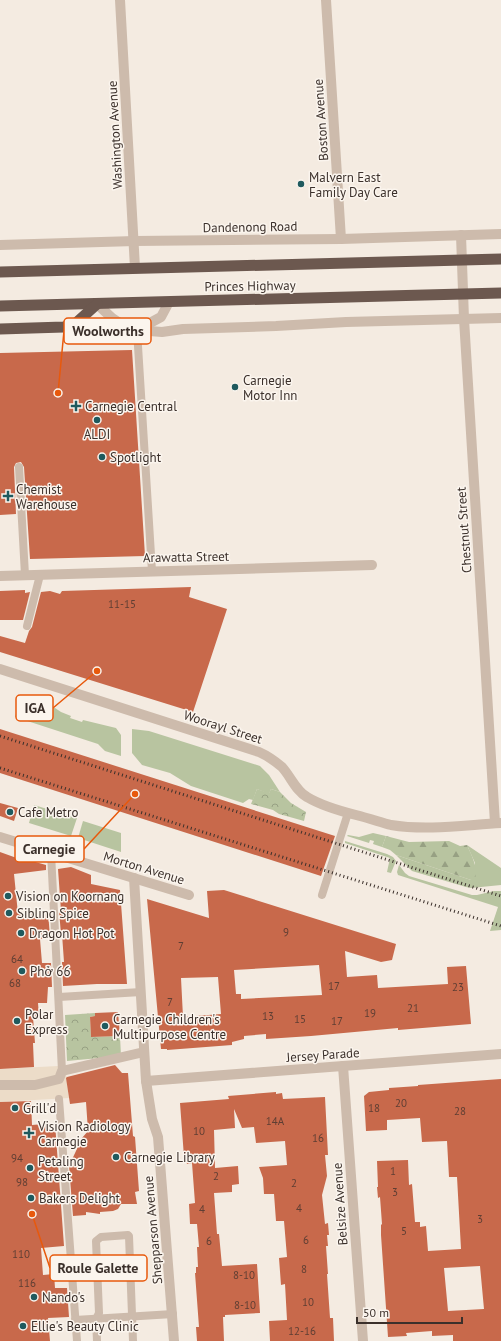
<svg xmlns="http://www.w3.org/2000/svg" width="501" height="1341" viewBox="0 0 501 1341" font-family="'PT Sans',sans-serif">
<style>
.grass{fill:#b8c4a0}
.forest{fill:url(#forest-firs)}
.park{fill:url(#park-crowns)}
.plaza{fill:#ecdcc8}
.building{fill:#c8694b;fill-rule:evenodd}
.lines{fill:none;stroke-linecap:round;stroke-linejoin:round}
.service{stroke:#cdbbac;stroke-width:8}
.pedestrian{stroke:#cdbbac;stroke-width:10}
.minor{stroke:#cdbbac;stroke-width:10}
.trunk{stroke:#6c584f;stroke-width:11}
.rail{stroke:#3b302b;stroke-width:3;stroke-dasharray:1 3;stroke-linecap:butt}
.poi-dot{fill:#1f5a5e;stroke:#fbf5ee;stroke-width:1.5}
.labels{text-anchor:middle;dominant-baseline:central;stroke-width:3;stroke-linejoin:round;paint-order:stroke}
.number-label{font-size:11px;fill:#5e3e33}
.street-label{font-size:13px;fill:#3b302b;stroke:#fbf5ee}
.poi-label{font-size:13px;fill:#3b302b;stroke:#fbf5ee;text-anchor:start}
.leader{fill:none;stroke:#e8590c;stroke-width:1.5}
.callout-dot{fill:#e8590c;stroke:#fbf5ee;stroke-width:1.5}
.callout{fill:#fbf5ee;stroke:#e8590c;stroke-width:1.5}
.callout-label{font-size:14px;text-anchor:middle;font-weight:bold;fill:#3b302b}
</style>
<defs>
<pattern id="forest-firs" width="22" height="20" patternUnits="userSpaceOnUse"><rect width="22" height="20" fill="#b8c4a0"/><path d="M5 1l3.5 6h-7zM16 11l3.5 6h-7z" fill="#97a083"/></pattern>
<pattern id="park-crowns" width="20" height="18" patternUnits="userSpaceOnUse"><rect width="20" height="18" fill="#b8c4a0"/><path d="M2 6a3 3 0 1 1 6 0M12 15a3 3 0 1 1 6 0" fill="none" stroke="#97a083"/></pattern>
</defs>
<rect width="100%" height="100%" fill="#f4ebe1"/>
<!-- grass -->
<g class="grass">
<polygon points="21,697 55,708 61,712 71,716 70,718 82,722 83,720 116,728 121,735 121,756 105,751 98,744 15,717"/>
<polygon points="132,729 149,731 260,766 269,775 280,792 271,789 269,794 257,789 253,800 249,799 243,803 191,786 170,773 142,765 132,753"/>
<polygon points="34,805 77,818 71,836 29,823"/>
<polygon points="83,821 121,833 121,852 78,838"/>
<polygon points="373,833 386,836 382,847 373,844 374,841 370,840 369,843 347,836 348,835 359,837"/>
<polygon points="345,841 387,854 393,857 396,861 391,873 387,872 390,858 345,843"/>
<polygon points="467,845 501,868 501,885 471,888 466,887 412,871 396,855 471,880 475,863"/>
<polygon points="399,865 405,873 409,876 472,895 477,895 494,891 501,891 501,930 490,931 498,907 398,875 397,872"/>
</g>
<!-- forest -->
<path class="forest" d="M386,836L409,842L449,841L460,846L467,845C472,856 478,867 475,879L471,880L396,855L390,850L382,847Z"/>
<!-- park -->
<g class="park">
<polygon points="257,789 269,793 271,789 280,792 291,803 306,812 304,821 279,814 273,810 251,804"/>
<polygon points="95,1013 95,1016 90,1017 91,1037 120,1036 121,1056 67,1061 65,1015"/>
</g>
<!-- plaza -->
<polygon class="plaza" points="65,1064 69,1098 0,1102 0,1069 58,1066 62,1071"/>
<!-- building -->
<g class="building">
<polygon points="132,350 145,556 30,559 24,467 21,462 16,463 14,467 16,514 0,515 0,353"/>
<polygon points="191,587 189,597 227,609 193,712 0,652 0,636 25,643 29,631 32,627 41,592 50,591 60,594 62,591"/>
<polygon points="25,590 25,593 30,592 23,620 0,620 0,591"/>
<polygon points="0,729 335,836 321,876 0,773"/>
<polygon points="0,803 18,808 14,821 0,816"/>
<polygon points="0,852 25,861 32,861 46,865 46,870 14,874 18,914 48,912 50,937 40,939 42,963 51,963 52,987 48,987 47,1003 38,1003 39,1016 33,1017 35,1043 33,1043 34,1067 0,1069"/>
<polygon points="71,867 91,875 91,884 120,890 127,984 97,984 63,986 62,962 64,962 62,934 61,934 59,911 61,911 58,869"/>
<path d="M224,890L396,944L392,960L381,962L345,951L347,977L377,975L378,988L448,984L447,967L466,966L471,1024L398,1030V1028L311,1036L266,1039V1034L244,1036V1039L232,1042V1045L167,1050V1049H161L147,899L209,918L207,891ZM319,965L322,995L241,999V994H236L234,970ZM218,977L221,1014L183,1017L181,978Z"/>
<polygon points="118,1012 120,1036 91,1037 90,1017 95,1016 95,1013"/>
<polygon points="115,1065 122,1073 128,1073 133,1136 135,1137 139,1191 135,1192 137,1204 121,1204 118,1209 113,1211 100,1212 100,1214 86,1212 86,1215 73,1216 69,1166 82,1138 88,1131 86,1102 70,1104 66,1078 67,1077"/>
<path d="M501,1079V1341H453V1335L432,1336V1331L406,1333L407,1336L388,1337L381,1235V1225L382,1224L380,1197L378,1198L377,1187H378L377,1161L408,1160L409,1185L412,1184L415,1222H420V1227L426,1226L428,1251L461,1249L457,1177H449L447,1141L422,1142L420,1118L387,1120V1130L366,1131L364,1096L369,1092L389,1090V1088L418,1086V1085ZM480,1266L484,1309L448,1311L444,1268Z"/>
<polygon points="276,1092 276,1094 282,1093 283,1099 325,1097 328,1155 325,1155 327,1176 322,1195 325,1224 328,1223 329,1235 327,1235 328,1246 326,1246 328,1274 327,1274 330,1318 333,1318 334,1341 270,1341 269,1321 287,1320 285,1284 281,1285 279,1258 287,1257 284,1221 276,1221 274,1194 264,1194 263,1178 259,1167 287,1165 285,1141 256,1143 254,1127 242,1128 234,1109 235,1128 214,1130 215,1168 238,1166 239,1184 232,1185 232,1192 214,1193 217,1234 219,1234 222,1266 257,1264 260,1313 225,1315 225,1317 223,1317 224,1341 197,1341 196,1327 199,1327 195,1273 196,1273 196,1267 198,1267 197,1247 199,1247 197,1224 190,1224 189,1204 195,1203 192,1163 187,1164 185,1157 184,1157 180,1103 229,1099 228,1096"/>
<polygon points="31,1101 32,1125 55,1123 64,1246 41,1248 43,1275 54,1274 55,1288 67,1288 69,1317 48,1318 50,1341 0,1341 0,1102"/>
</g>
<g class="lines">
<!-- service -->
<g class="service">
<polyline points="137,330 152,571"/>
<polyline points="19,467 25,575"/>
<polyline points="27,626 40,575"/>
<polyline points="51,853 62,1071"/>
<polyline points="322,895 348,813"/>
<polyline points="59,997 141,992"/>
<polyline points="59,1099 77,1341"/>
<polyline points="75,1320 173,1314"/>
<polyline points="97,1341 96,1319 99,1313 96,1241 101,1237 128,1235 129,1236 133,1341"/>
</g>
<!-- pedestrian -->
<polyline class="pedestrian" points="0,1085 35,1085 59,1079 62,1071 144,1052"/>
<!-- minor -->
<g class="minor">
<polyline points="120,0 135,268"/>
<polyline points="326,0 341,239"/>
<polyline points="461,235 464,319 495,823"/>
<polyline points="0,245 135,241 341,239 501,234"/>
<polyline points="97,304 112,318 124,326 137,330 162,332 183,329 276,326 346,322 501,318"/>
<polyline points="137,330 161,317 169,302"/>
<polyline points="0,576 372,565"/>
<path d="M0,669L259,752C268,756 275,761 282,767C291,777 296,791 307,797C322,806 340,811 356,815C368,818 380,822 391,825C427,831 465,825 501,823"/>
<polyline points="0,837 189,895"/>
<polyline points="134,878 146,1081 152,1119 158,1137 174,1341"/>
<polyline points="343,1066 363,1341"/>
<polyline points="146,1081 501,1054"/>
</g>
<!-- trunk -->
<g class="trunk">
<polyline points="0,272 501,259"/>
<polyline points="0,306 501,293"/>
<polyline points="0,329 64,327 76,323 97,304"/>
</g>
<!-- rail -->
<g class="rail">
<polyline points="0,736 501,896"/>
<polyline points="0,768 501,926"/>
</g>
</g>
<!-- markers -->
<g class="poi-dot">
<circle cx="301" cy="184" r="4"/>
<circle cx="235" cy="387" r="4"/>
<path d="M74 400h4v4h4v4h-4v4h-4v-4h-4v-4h4z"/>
<circle cx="97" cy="420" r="4"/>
<circle cx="102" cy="457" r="4"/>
<path d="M6 490h4v4h4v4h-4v4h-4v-4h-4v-4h4z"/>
<circle cx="10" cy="812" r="4"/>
<circle cx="8" cy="896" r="4"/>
<circle cx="9" cy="913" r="4"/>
<circle cx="21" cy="933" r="4"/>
<circle cx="22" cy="971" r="4"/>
<circle cx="17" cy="1021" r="4"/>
<circle cx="105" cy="1026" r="4"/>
<circle cx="15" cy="1108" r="4"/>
<path d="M27 1127h4v4h4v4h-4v4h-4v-4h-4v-4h4z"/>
<circle cx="116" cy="1157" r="4"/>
<circle cx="30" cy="1168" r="4"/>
<circle cx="31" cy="1198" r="4"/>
<circle cx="34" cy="1297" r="4"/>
<circle cx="23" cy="1326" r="4"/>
</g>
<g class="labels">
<!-- number labels -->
<g class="number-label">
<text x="122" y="604">11-15</text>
<text x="286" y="932">9</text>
<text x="181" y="946">7</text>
<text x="17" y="959">64</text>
<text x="15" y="983">68</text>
<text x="334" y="986">17</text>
<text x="458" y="987">23</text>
<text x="170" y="1002">7</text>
<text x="413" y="1008">21</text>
<text x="370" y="1013">19</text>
<text x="268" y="1016">13</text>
<text x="300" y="1019">15</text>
<text x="337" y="1021">17</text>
<text x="401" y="1103">20</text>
<text x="374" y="1108">18</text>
<text x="460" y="1111">28</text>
<text x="275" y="1121">14A</text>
<text x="199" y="1131">10</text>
<text x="318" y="1138">16</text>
<text x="17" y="1158">94</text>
<text x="393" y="1171">1</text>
<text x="216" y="1176">2</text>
<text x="22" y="1182">98</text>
<text x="294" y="1183">2</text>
<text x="395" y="1192">3</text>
<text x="299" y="1208">4</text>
<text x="202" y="1209">4</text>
<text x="480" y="1219">3</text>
<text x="404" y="1231">5</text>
<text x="306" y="1240">6</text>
<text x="209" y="1241">6</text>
<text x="21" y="1254">110</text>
<text x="304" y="1269">8</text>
<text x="244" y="1275">8-10</text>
<text x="27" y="1283">116</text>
<text x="308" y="1302">10</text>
<text x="245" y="1305">8-10</text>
<text x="302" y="1331">12-16</text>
</g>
<!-- street labels -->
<g class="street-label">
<text transform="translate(321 120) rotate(-94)">Boston Avenue</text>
<text transform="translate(115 135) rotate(-93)">Washington Avenue</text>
<text transform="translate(250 227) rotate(-1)">Dandenong Road</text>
<text transform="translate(250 286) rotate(-1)">Princes Highway</text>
<text transform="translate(464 530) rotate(-94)">Chestnut Street</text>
<text transform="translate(186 557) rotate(-1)">Arawatta Street</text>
<text transform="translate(223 727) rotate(18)">Woorayl Street</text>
<text transform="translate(144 868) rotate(17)">Morton Avenue</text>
<text transform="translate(323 1055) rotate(-4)">Jersey Parade</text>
<text transform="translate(340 1204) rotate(-94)">Belsize Avenue</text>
<text transform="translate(153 1230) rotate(-95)">Shepparson Avenue</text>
</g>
<!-- poi labels -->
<g class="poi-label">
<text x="309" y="177">Malvern East<tspan x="309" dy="15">Family Day Care</tspan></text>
<text x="243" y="380">Carnegie<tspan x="243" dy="15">Motor Inn</tspan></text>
<text x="85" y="406">Carnegie Central</text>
<text x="97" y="434" text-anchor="middle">ALDI</text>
<text x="110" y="457">Spotlight</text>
<text x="16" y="489">Chemist<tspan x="16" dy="15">Warehouse</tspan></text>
<text x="18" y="812">Cafe Metro</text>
<text x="16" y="896">Vision on Koornang</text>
<text x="17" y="913">Sibling Spice</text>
<text x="29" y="933">Dragon Hot Pot</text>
<text x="30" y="971">Phở 66</text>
<text x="25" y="1014">Polar<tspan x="25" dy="15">Express</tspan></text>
<text x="113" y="1019">Carnegie Children's<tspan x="113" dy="15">Multipurpose Centre</tspan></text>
<text x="23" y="1108">Grill'd</text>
<text x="38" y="1126">Vision Radiology<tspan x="38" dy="15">Carnegie</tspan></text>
<text x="124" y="1157">Carnegie Library</text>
<text x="38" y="1161">Petaling<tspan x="38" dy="15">Street</tspan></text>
<text x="39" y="1198">Bakers Delight</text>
<text x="42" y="1297">Nando's</text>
<text x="31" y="1326">Ellie's Beauty Clinic</text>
</g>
</g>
<!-- callouts -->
<path class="leader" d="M58 393L64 331M97 671L53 708M135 794L84 849M32 1214L50 1268"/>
<g class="callout-dot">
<circle cx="58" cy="393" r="4"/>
<circle cx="97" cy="671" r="4"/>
<circle cx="135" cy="794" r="4"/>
<circle cx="32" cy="1214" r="4"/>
</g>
<g class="callout">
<rect x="64" y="318" width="87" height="26" rx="4"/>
<rect x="16" y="695" width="37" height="26" rx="4"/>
<rect x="15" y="836" width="69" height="26" rx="4"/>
<rect x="50" y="1255" width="97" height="26" rx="4"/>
</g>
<g class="callout-label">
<text x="108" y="336">Woolworths</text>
<text x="35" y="713">IGA</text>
<text x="49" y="854">Carnegie</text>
<text x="98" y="1273">Roule Galette</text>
</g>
<!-- scale -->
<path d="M357 1317v6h105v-6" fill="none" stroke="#3b302b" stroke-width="2"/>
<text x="363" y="1317" font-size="12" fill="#3b302b" stroke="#fbf5ee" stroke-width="3" paint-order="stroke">50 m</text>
</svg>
